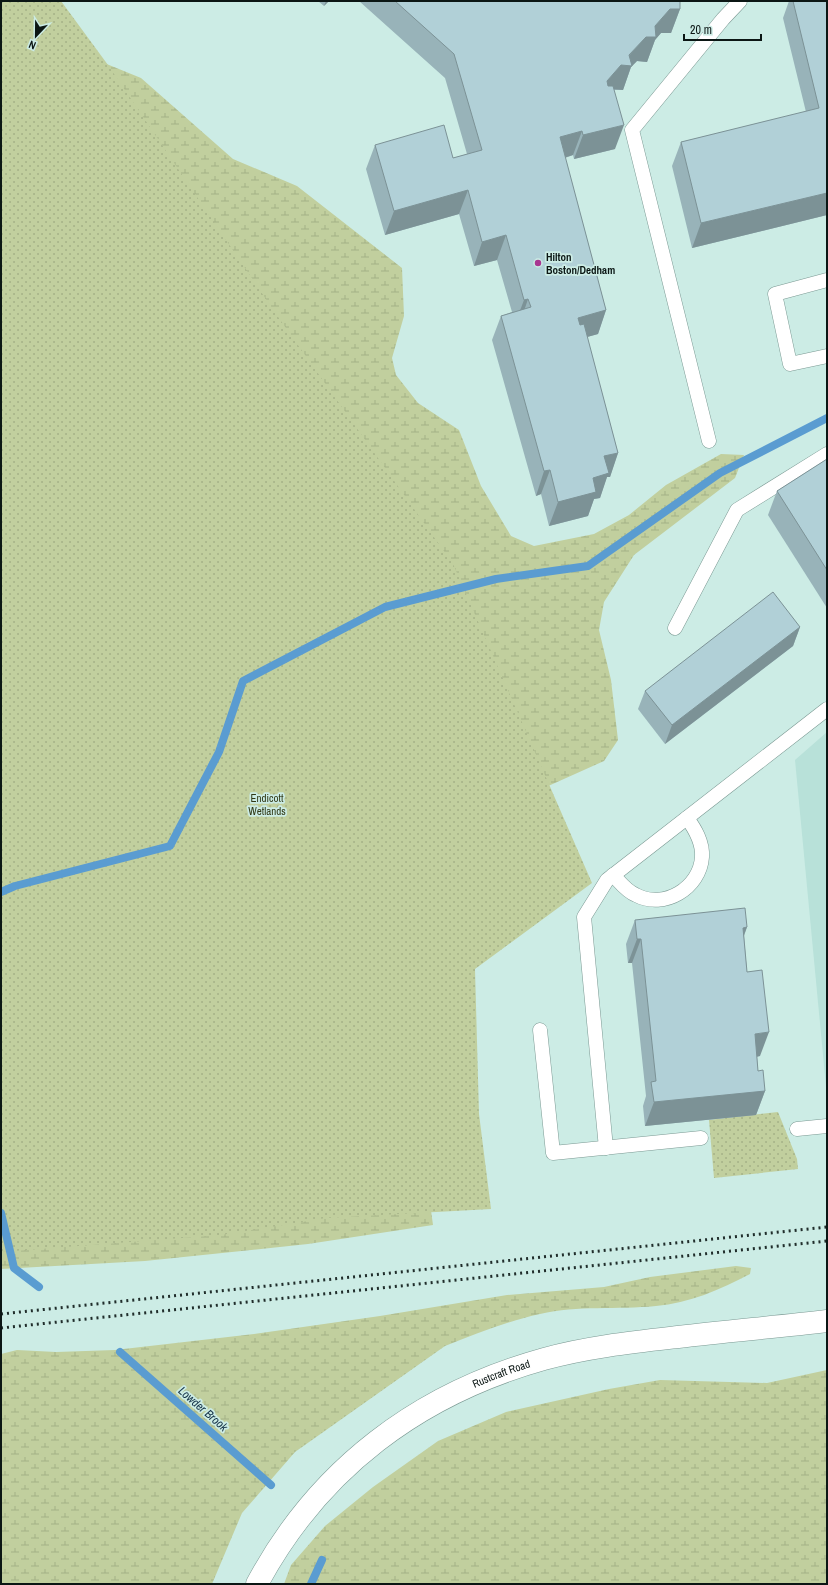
<svg xmlns="http://www.w3.org/2000/svg" width="828" height="1585" viewBox="0 0 828 1585" font-family="'Archivo Narrow',sans-serif">
<style>
.built{fill:#b8e1d9}
.wetland{fill:url(#wetland-marsh)}
.park{fill:url(#park-dots)}
.lines{fill:none;stroke-linecap:round;stroke-linejoin:round}
.stream{stroke:#5a9cd1;stroke-width:8}
.service-casing{stroke:#7b9993;stroke-width:15}
.secondary-casing{stroke:#7b9993;stroke-width:23}
.service{stroke:#fff;stroke-width:14}
.secondary{stroke:#fff;stroke-width:22}
.rail{stroke:#202d2b;stroke-width:3;stroke-dasharray:2 4;stroke-linecap:butt}
.wall{fill:#98b3b9}
.shaded-wall{fill:#7c9296}
.building{fill:#b1d0d7;stroke:#7c9296}
.poi-dot{fill:#a83691;stroke:#ccece5;stroke-width:1.5}
.labels{text-anchor:middle;dominant-baseline:central;stroke-width:3.5;stroke-linejoin:round;paint-order:stroke}
.poi-label{font-size:11px;font-weight:bold;fill:#0b1614;stroke:#ccece5;text-anchor:start}
.park-label{font-size:11px;fill:#303816;stroke:#ccece5}
.street-label{font-size:11px;fill:#0b1614;stroke:#ccece5}
.water-label{font-size:12px;font-style:italic;fill:#153248;stroke:#ccece5}
</style>
<defs>
<pattern id="wetland-marsh" width="20" height="14" patternUnits="userSpaceOnUse"><rect width="20" height="14" fill="#c1cf9e"/><path d="M1 5h8M5 5V1M11 12h8M15 12V8" fill="none" stroke="#a4b187"/></pattern>
<pattern id="park-dots" width="8" height="8" patternUnits="userSpaceOnUse"><rect width="8" height="8" fill="#c1cf9e"/><path d="M2 2h.1M6 6h.1" fill="none" stroke="#a4b187" stroke-width="1.8" stroke-linecap="round"/></pattern>
</defs>
<rect width="100%" height="100%" fill="#ccece5"/>
<!-- built -->
<polygon class="built" points="827,732 827,1097 795,760"/>
<!-- wetland -->
<g class="wetland">
<polygon points="1,21 141,78 233,159 297,186 402,268 404,316 392,358 396,375 418,403 459,430 481,486 511,536 534,546 594,534 629,515 666,485 721,454 744,455 735,478 634,555 604,602 599,630 611,680 618,740 604,761 526,796 419,1123 433,1225 308,1244 145,1261 1,1269"/>
<path d="M736,1266L751,1268L750,1274C720,1290 689,1303 656,1306C617,1310 578,1305 540,1314C508,1321 475,1334 445,1346L295,1452L242,1513L212,1584H1V1354L17,1350L56,1352L115,1350L254,1334L380,1316L507,1295L604,1287L650,1277Z"/>
<polygon points="827,1370 827,1584 284,1584 291,1565 325,1526 373,1487 438,1441 506,1412 609,1389 660,1380 767,1383"/>
</g>
<!-- park -->
<g class="park">
<polygon points="1,1 61,1 108,65 276,314 453,564 592,883 475,969 479,1114 491,1209 326,1218 221,1235 1,1252"/>
<polygon points="778,1112 797,1159 798,1169 714,1178 709,1120"/>
</g>
<g class="lines">
<!-- stream -->
<g class="stream">
<polyline points="1,892 15,886 170,846 219,752 243,681 385,607 496,579 588,566 720,473 827,418"/>
<polyline points="1,1213 14,1268 39,1287"/>
<polyline points="120,1352 271,1485"/>
<polyline points="311,1584 322,1560"/>
</g>
<!-- service casing -->
<g class="service-casing">
<g id="service">
<polyline points="827,280 775,294 790,364 827,356"/>
<polyline points="709,441 632,130 723,19 740,1"/>
<polyline points="675,628 737,510 827,454"/>
<path d="M613,875C620,882 626,891 636,895C664,910 700,888 702,857C703,842 695,829 687,818"/>
<polyline points="540,1030 553,1153 701,1138"/>
<polyline points="797,1129 827,1126"/>
<polyline points="606,1148 584,917 607,880 827,709"/>
</g>
</g>
<!-- secondary casing -->
<g class="secondary-casing">
<g id="secondary">
<path id="s1" d="M257,1584C319,1468 419,1394 544,1359C587,1347 634,1342 678,1337C728,1331 777,1327 827,1321"/>
</g>
</g>
<!-- service -->
<use href="#service" class="service"/>
<!-- secondary -->
<use href="#secondary" class="secondary"/>
<!-- rail -->
<g class="rail">
<polyline points="1,1314 827,1227"/>
<polyline points="1,1328 827,1241"/>
</g>
</g>
<!-- wall -->
<g class="wall">
<polygon points="318,1 329,1 324,6"/>
<polygon points="359,1 680,1 680,9 671,33 661,33 655,40 647,62 637,61 631,67 623,90 614,90 615,149 574,159 573,155 565,158 606,310 598,334 587,337 618,453 610,477 607,477 600,498 594,499 588,516 549,526 541,494 536,496 492,340 501,316 512,312 497,260 474,266 459,214 385,235 366,169 375,145 453,158 467,154 445,78"/>
<polygon points="789,1 827,1 827,215 692,248 672,166 681,142 806,112 783,18"/>
<polygon points="827,459 827,608 768,515 777,491"/>
<polygon points="800,627 793,646 665,744 638,709 645,691"/>
<polygon points="635,920 747,927 744,936 747,972 760,1056 757,1057 758,1071 765,1091 756,1115 645,1126 643,1106 646,1096 632,963 628,963 626,944"/>
</g>
<!-- shaded-wall -->
<g class="shaded-wall">
<polygon points="326,1 329,1 324,6"/>
<polygon points="670,9 680,9 671,33 661,33 655,40 647,62 637,61 631,67 623,90 612,89 598,105 607,81"/>
<polygon points="624,125 615,149 574,159 583,135"/>
<polygon points="582,131 573,155 551,162 560,137"/>
<polygon points="468,190 459,214 385,235 394,211"/>
<polygon points="827,193 827,215 692,248 701,223"/>
<polygon points="506,235 497,260 474,266 482,242"/>
<polygon points="528,299 520,323 515,324 524,300"/>
<polygon points="606,310 598,334 569,342 578,318"/>
<polygon points="618,453 610,477 607,477 600,498 594,499 588,516 549,526 558,502 593,478 604,456"/>
<polygon points="550,470 541,494 536,496 544,471"/>
<polygon points="800,627 793,646 665,744 672,725"/>
<polygon points="747,927 738,951 743,928"/>
<polygon points="637,939 641,939 632,963 628,963"/>
<polygon points="769,1032 760,1056 746,1058 755,1034"/>
<polygon points="765,1091 756,1115 645,1126 654,1102"/>
</g>
<!-- building -->
<g class="building">
<polygon points="395,1 680,1 680,9 670,9 655,26 656,37 646,37 629,55 632,66 621,65 607,81 608,86 613,86 624,125 583,135 582,131 560,137 606,310 578,318 580,325 584,324 618,453 604,456 609,473 593,478 596,492 558,502 550,470 544,471 501,316 531,307 528,299 524,300 506,235 482,242 468,190 394,211 375,145 444,125 453,158 482,150 454,54"/>
<polygon points="793,1 827,1 827,193 701,223 681,142 819,108"/>
<polygon points="827,459 827,570 777,491"/>
<polygon points="773,592 800,627 672,725 645,691"/>
<polygon points="745,908 747,927 743,928 747,972 762,970 769,1032 755,1034 758,1071 763,1070 765,1091 654,1102 651,1082 656,1081 641,939 637,939 635,920"/>
</g>
<!-- markers -->
<circle class="poi-dot" cx="538" cy="263" r="4"/>
<g class="labels">
<!-- poi labels -->
<g class="poi-label">
<text x="546" y="257">Hilton<tspan x="546" dy="13">Boston/Dedham</tspan></text>
</g>
<!-- park labels -->
<g class="park-label">
<text x="267" y="798">Endicott<tspan x="267" dy="13">Wetlands</tspan></text>
</g>
<!-- street labels -->
<g class="street-label">
<text stroke="none"><textPath href="#s1" startOffset="330">Rustcraft Road</textPath></text>
</g>
<!-- water labels -->
<g class="water-label">
<text transform="translate(203 1409) rotate(41)">Lowder Brook</text>
</g>
</g>
<!-- border -->
<rect width="828" height="1585" fill="none" stroke="#0b1614" stroke-width="4"/>
<!-- north arrow -->
<g transform="translate(36 36) rotate(202)" stroke="#ccece5" stroke-width="3" paint-order="stroke">
<path d="M0-3L7 15L0 10L-7 15Z" fill="#0b1614"/>
<text y="-6" font-size="11" font-weight="bold" text-anchor="middle" fill="#0b1614">N</text>
</g>
<!-- scale -->
<path d="M684 34v6h77v-6" fill="none" stroke="#0b1614" stroke-width="2"/>
<text x="690" y="34" font-size="12" fill="#0b1614" stroke="#ccece5" stroke-width="3" paint-order="stroke">20 m</text>
</svg>
